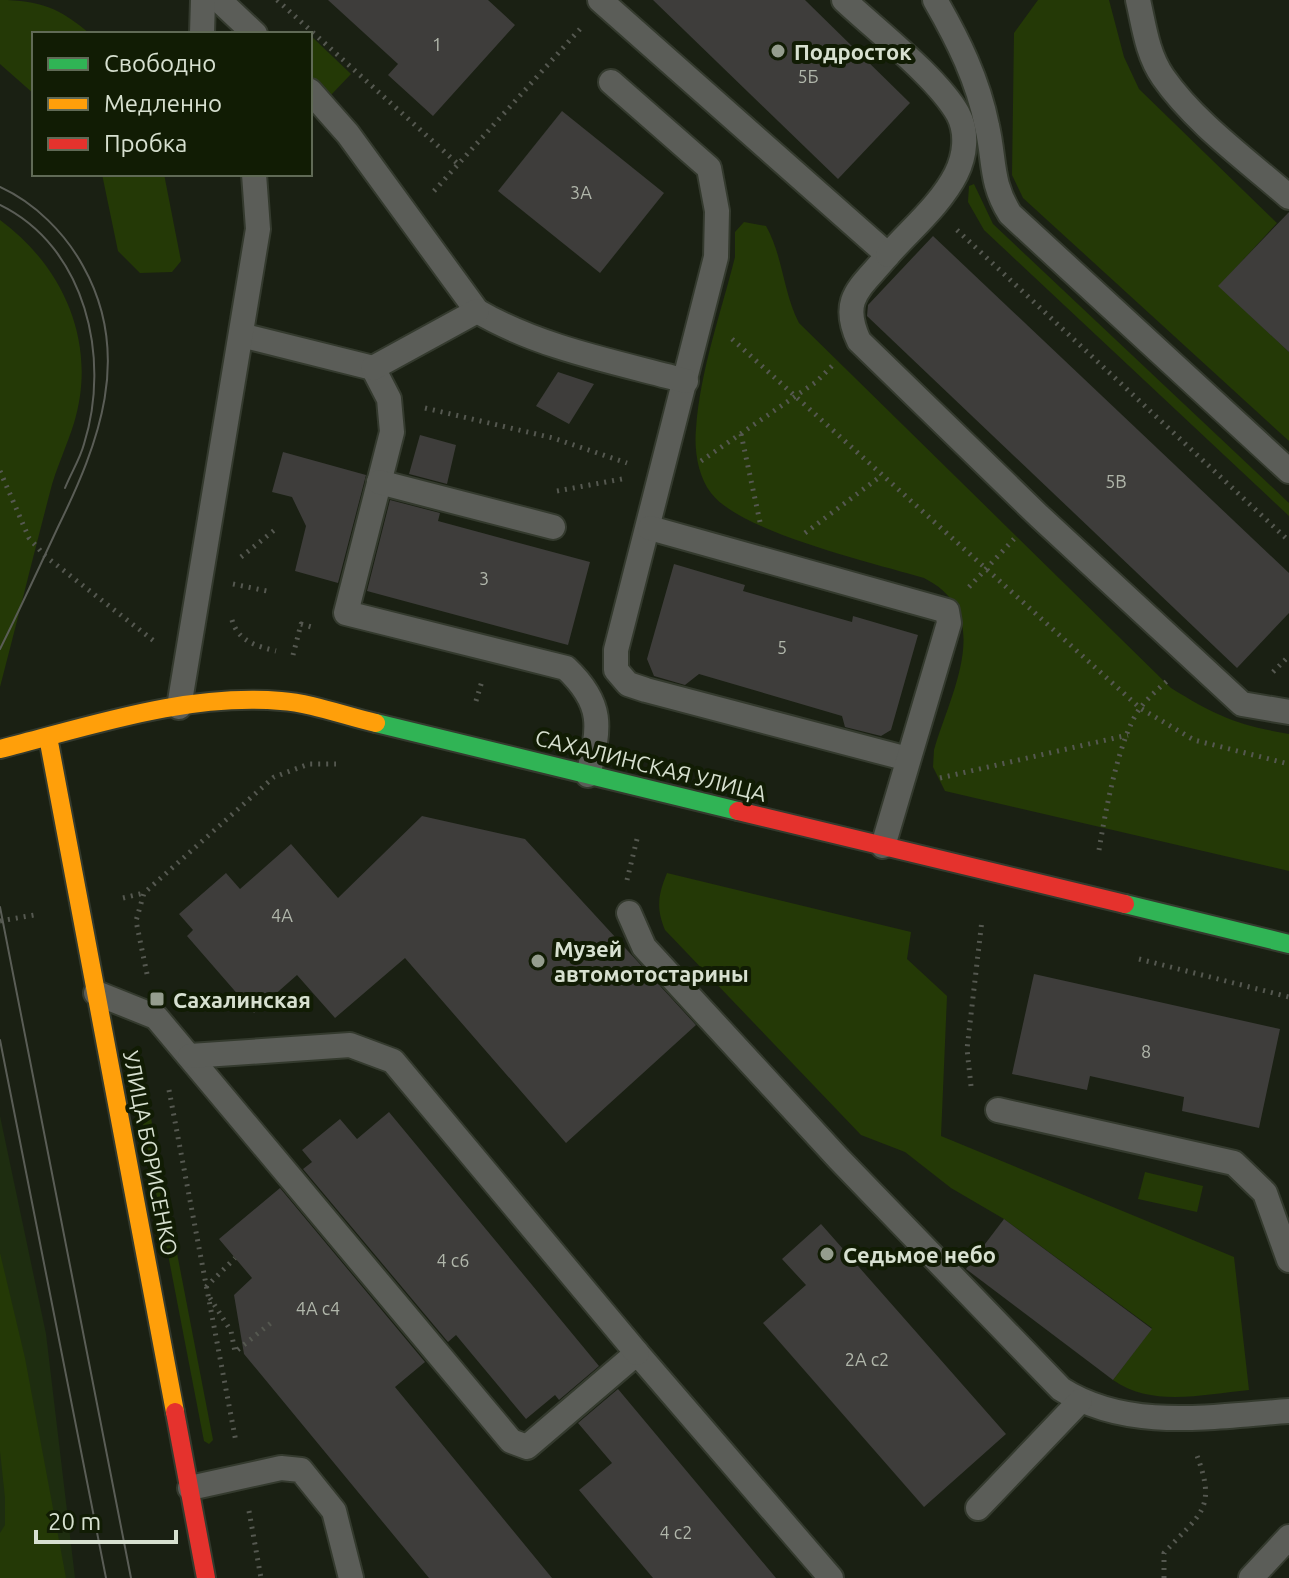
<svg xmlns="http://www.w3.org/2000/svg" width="1289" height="1578" viewBox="0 0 1289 1578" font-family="Ubuntu,sans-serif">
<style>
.built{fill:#1e2d10}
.green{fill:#243906}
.building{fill:#3e3d3b}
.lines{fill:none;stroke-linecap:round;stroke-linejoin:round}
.lane-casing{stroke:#343a2e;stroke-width:28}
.fast-casing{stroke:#343a2e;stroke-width:22}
.slow-casing{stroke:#343a2e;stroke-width:22}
.jam-casing{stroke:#343a2e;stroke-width:22}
.path{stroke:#555850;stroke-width:5;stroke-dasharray:2 6;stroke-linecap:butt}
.lane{stroke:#5b5d58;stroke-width:24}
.fast{stroke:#30b455;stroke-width:18}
.slow{stroke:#ff9f0a;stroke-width:18}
.jam{stroke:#e5322d;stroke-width:18}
.tram{stroke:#5a5d56;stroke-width:2}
.poi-dot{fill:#959d8e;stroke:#111c04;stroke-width:3}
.labels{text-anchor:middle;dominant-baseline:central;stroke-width:8;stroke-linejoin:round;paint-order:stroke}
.number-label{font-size:18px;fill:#b1b7ab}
.poi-label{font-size:22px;font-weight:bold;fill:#d7e0d0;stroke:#111c04;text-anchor:start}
.street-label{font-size:22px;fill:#d7e0d0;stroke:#111c04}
</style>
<rect width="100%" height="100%" fill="#1a2013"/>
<!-- built -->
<polygon class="built" points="0,1116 46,1334 75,1578 0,1578"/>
<!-- green -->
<g class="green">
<path d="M0,0C39,0 60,8 90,34H34V94L0,64Z"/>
<polygon points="1038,0 1109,0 1124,57 1139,89 1277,223 1219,286 1289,352 1289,441 1023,198 1012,175 1014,33"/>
<polygon points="310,35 351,74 330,96 310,78"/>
<polygon points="102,174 164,174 181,261 172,272 140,273 118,251"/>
<polygon points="974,184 993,224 1289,503 1289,516 984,230 968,202 969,186"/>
<path d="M0,220C64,267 98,344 74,423C67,446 56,468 50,492C33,557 17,622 0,687Z"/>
<path d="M744,222L766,226C783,256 783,292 799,323L1171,688C1216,716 1237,725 1289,734V871L945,791L933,767L934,750C951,692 996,614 924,578C874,563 740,532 711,493C698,476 694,450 696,429C700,371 721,313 735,257V232Z"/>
<path d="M667,873L911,932L907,959L947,996L941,1136L1234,1257L1249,1390C1204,1394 1153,1408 1113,1380L1152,1328L1004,1219L951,1188L905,1152L861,1135L665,930C656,908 658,895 667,873Z"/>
<polygon points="139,1078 144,1082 213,1440 209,1444 204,1441 135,1083"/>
<polygon points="1145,1172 1203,1186 1197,1212 1138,1199"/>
<polygon points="0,1253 25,1358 66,1578 0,1578 0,1533 5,1525 5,1498 0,1451"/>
</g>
<!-- building -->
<g class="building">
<polygon points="328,0 488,0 515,25 433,116 388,75 398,64"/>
<polygon points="653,0 805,0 910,103 838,179"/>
<polygon points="562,111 664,193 600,273 498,191"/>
<polygon points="1289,212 1289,352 1218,286"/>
<polygon points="933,236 1289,573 1289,613 1237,668 867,316 868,305"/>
<polygon points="558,372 594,384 569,424 536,406"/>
<polygon points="420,435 456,445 447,484 409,474"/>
<polygon points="283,452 366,475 338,583 295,571 306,526 292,497 272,492"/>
<polygon points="390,500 440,513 438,521 590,562 568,645 367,591"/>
<polygon points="674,564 745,585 743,591 852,622 853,616 918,635 891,730 881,736 845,727 842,716 699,674 685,685 654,676 647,659"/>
<polygon points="422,816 525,839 696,1025 566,1143 405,958 335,1018 297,975 254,1013 187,936 193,930 179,914 226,873 240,889 291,844 338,898"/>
<polygon points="1034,974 1280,1029 1259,1128 1182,1111 1184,1097 1090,1076 1087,1090 1012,1074"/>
<polygon points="389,1112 599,1366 559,1400 555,1395 526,1419 456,1335 448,1342 303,1169 312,1162 302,1150 340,1119 357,1139"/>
<polygon points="280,1188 425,1362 395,1387 552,1578 429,1578 244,1354 234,1295 252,1278 219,1239"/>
<polygon points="1004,1219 1152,1329 1113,1380 966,1269"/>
<polygon points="821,1224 1006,1434 924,1507 763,1323 806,1285 782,1259"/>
<polygon points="618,1389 776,1578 653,1578 579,1490 612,1463 578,1423"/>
</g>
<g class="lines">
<!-- lane casing -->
<g class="lane-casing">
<g id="lane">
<polyline points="219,0 255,34"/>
<path d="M600,0L888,255C861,288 839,298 859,341L1039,516L1242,704L1289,712"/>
<path d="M844,0C877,31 937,77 958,114C968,133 965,156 956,174C941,204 910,230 888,255"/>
<path d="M935,0C958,40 978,80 987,126C995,161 990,182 1010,214L1289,471"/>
<path d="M1138,0C1144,26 1147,54 1163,77C1195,123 1247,160 1289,197"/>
<polyline points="202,34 203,0"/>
<polyline points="611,82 709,168 717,211 716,257 616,650 616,670 628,684 646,690 908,759"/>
<path d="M310,91L348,134L477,311C540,348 616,362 686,381"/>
<path d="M241,335L373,368L389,399L392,432L346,613L566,668C604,704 600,727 588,775"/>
<polyline points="373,368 477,311"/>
<polyline points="379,482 553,527"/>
<polyline points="650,528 947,611 949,623 883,846"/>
<polyline points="179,707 258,229 254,174"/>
<path d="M629,913L644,947L838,1158L1061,1389C1128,1432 1214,1416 1289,1411"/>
<polyline points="96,993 156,1017 511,1441 527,1447 637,1353 831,1578"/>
<polyline points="190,1056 350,1045 393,1061 637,1353"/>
<polyline points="998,1110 1234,1163 1265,1193 1289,1260"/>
<polyline points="190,1488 281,1468 301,1470 334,1511 351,1578"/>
<polyline points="978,1508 1080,1401"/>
<polyline points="1251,1578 1289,1537"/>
</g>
</g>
<!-- fast casing -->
<g class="fast-casing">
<g id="fast">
<polyline points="376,723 738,811"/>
<polyline points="1125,904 1289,944"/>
</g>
</g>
<!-- slow casing -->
<g class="slow-casing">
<g id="slow">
<polyline points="48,737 175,1412"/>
<path d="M0,749C91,726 186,693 281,701C312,703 345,716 376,723"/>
</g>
</g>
<!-- jam casing -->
<g class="jam-casing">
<g id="jam">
<polyline points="738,811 1125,904"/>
<polyline points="175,1412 206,1578"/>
</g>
</g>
<!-- path -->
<g class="path">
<polyline points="277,0 458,164"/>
<polyline points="434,191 580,29"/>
<polyline points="957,230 1289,541"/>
<polyline points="732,339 1140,708 1194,740 1289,764"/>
<polyline points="425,408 553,438 627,463"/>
<polyline points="741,434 760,522"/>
<polyline points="701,461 816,382 835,363"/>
<polyline points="0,471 29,538 45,556 154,641"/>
<polyline points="557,491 622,479"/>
<polyline points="805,533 881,476"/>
<polyline points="241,557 277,528"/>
<polyline points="233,584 267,591"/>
<polyline points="969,587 1014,539"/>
<path d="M232,620C238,641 256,646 276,651"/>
<polyline points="293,655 301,624 315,628"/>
<polyline points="1273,672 1289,656"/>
<polyline points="476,701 482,681"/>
<polyline points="940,778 1128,735"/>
<path d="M1099,850C1105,814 1119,735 1141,707C1148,698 1158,689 1167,681"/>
<polyline points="627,880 638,835"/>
<polyline points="123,898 144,893"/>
<polyline points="0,921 34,915"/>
<polyline points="1139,959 1289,997"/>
<polyline points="147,974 136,921 144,893 274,777 309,764 336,764"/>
<polyline points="971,1086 967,1049 982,920"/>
<polyline points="169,1090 236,1442"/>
<polyline points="206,1287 235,1258"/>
<polyline points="210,1298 231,1331 235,1352 272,1322"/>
<polyline points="249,1511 261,1578"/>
<path d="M1164,1578V1553C1200,1513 1218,1510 1196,1453"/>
</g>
<!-- lane -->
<use href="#lane" class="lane"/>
<!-- fast -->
<use href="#fast" class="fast"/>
<!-- slow -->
<use href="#slow" class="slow"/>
<!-- jam -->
<use href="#jam" class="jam"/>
<!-- tram -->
<g class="tram">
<path d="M0,187C35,203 65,233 83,266C133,355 99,443 58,527C39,568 20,609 0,649"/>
<path d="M0,205C86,247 111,358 84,444C80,459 71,473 65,488"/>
<polyline points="0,907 131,1578"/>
<polyline points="0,1040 106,1578"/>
</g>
</g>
<!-- markers -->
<g class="poi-dot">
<circle cx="778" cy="51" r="8"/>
<circle cx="538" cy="961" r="8"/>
<rect x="149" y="991" width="16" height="16" rx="4"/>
<circle cx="827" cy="1254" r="8"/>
</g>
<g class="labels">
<!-- number labels -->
<g class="number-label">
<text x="437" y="44">1</text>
<text x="808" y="76">5Б</text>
<text x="581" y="192">3А</text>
<text x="1116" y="481">5В</text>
<text x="484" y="578">3</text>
<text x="782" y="647">5</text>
<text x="282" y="915">4А</text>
<text x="1146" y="1051">8</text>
<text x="453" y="1260">4 с6</text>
<text x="318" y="1308">4А с4</text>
<text x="867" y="1359">2А с2</text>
<text x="676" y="1532">4 с2</text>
</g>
<!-- poi labels -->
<g class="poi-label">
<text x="794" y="51">Подросток</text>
<text x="554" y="948">Музей<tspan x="554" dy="25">автомотостарины</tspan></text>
<text x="173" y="999">Сахалинская</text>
<text x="843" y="1254">Седьмое небо</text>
</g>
<!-- street labels -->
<g class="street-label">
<text transform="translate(651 765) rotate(14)">САХАЛИНСКАЯ УЛИЦА</text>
<text transform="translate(151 1153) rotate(79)">УЛИЦА БОРИСЕНКО</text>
</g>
</g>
<!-- legend -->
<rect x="32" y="32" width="280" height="144" fill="#111c04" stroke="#606a56" stroke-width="2"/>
<rect x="48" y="58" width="40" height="12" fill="#30b455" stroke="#606a56" stroke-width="2"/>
<text x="104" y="72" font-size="24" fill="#d7e0d0">Свободно</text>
<rect x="48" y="98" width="40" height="12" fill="#ff9f0a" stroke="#606a56" stroke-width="2"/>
<text x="104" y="112" font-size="24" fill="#d7e0d0">Медленно</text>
<rect x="48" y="138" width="40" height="12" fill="#e5322d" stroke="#606a56" stroke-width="2"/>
<text x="104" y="152" font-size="24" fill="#d7e0d0">Пробка</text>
<!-- scale -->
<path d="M36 1530v12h140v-12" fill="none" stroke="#d7e0d0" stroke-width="4"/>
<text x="48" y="1530" font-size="24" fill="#d7e0d0" stroke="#111c04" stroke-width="6" paint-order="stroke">20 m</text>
</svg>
